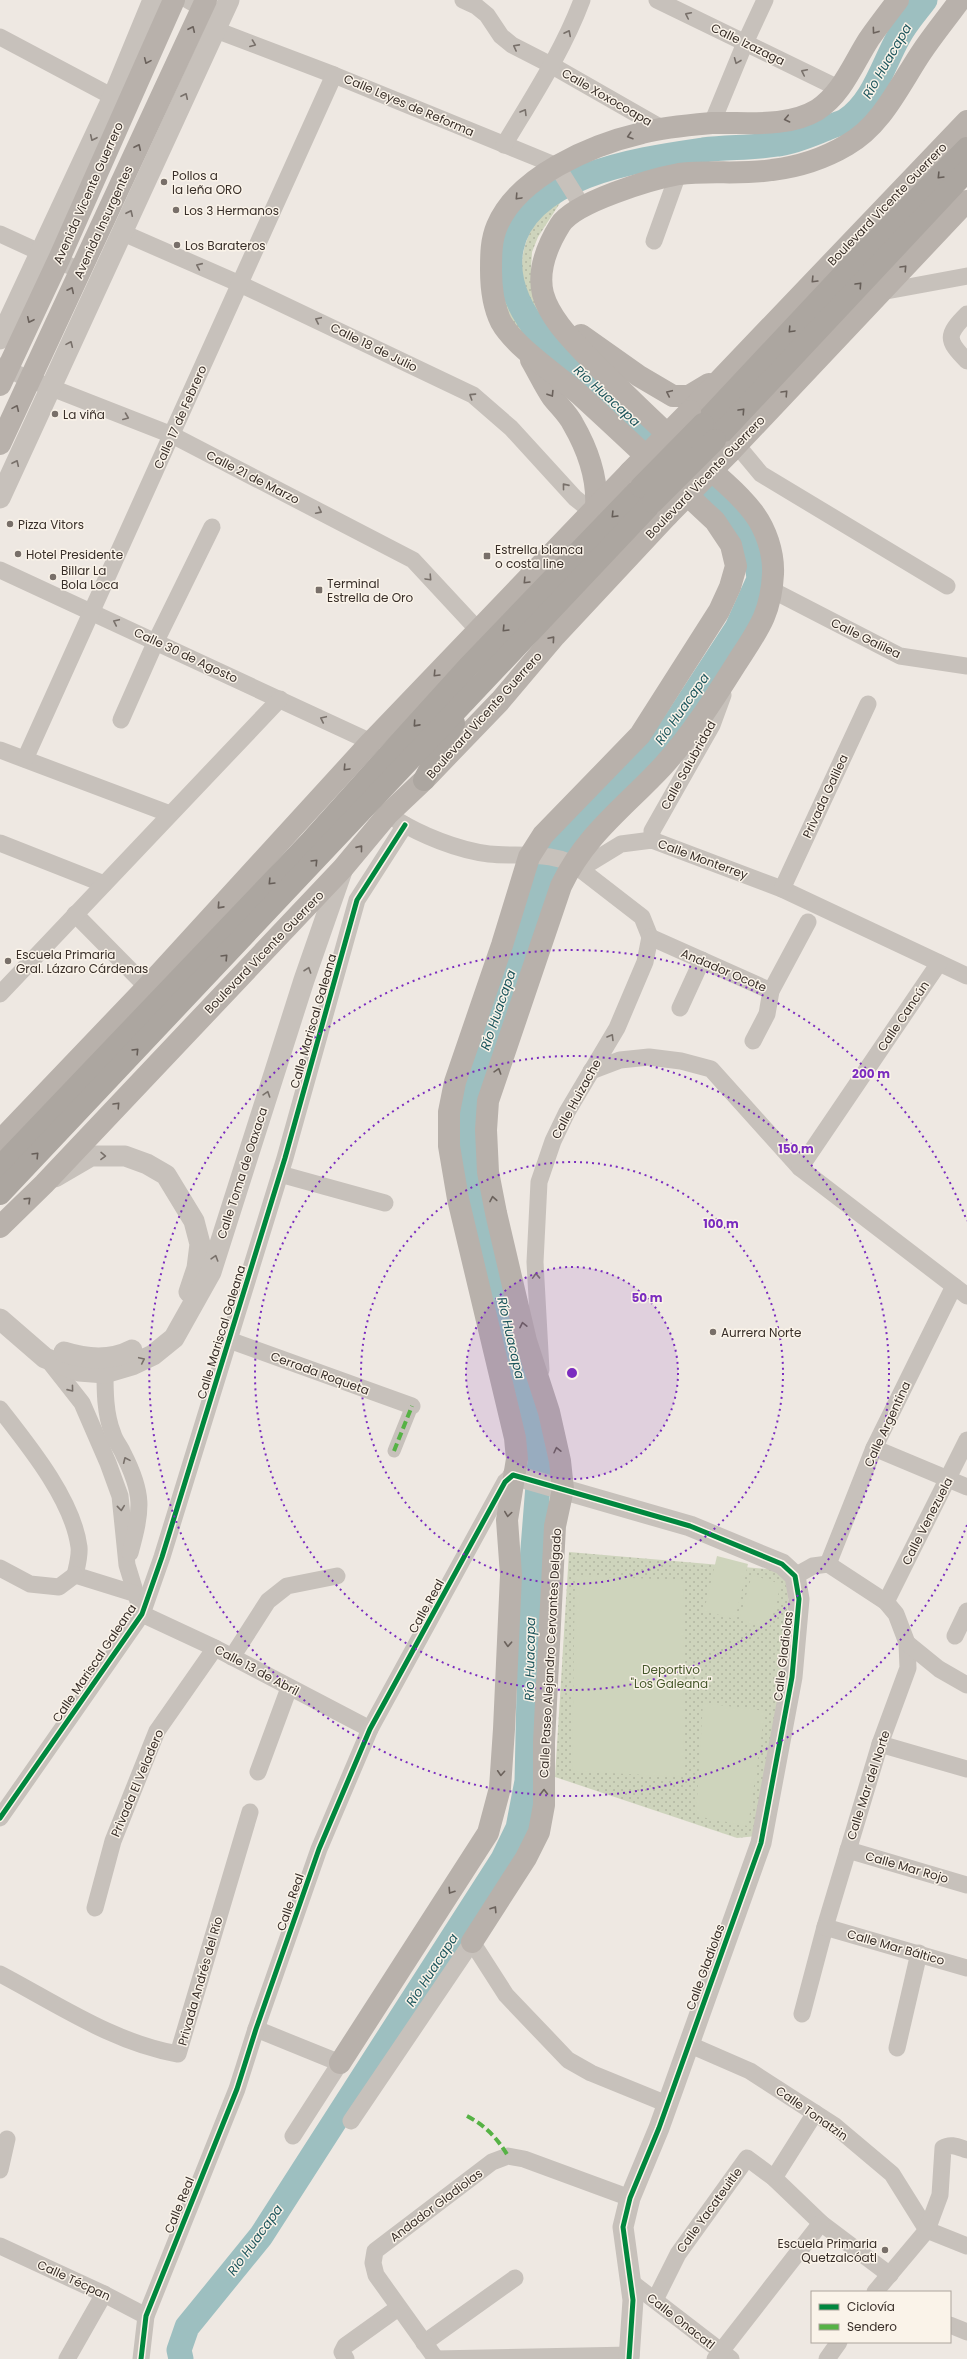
<svg xmlns="http://www.w3.org/2000/svg" width="967" height="2359" viewBox="0 0 967 2359" font-family="Poppins,sans-serif">
<style>
.green{fill:url(#green-dots)}
.pitch{fill:#ced4bc}
.lines{fill:none;stroke-linecap:round;stroke-linejoin:round}
.river{stroke:#9dbfc0;stroke-width:25}
.pedestrian{stroke:#c7c1bb;stroke-width:13}
.minor{stroke:#c7c1bb;stroke-width:17}
.tertiary{stroke:#c7c1bb;stroke-width:21}
.secondary{stroke:#b8b1ab;stroke-width:22}
.trunk{stroke:#aca6a0;stroke-width:22}
.secondary-bridge{stroke:#b8b1ab;stroke-width:22}
.trunk-bridge{stroke:#aca6a0;stroke-width:22}
.quiet{stroke:#56b245;stroke-width:4;stroke-dasharray:8 4;stroke-linecap:butt}
.cycleway-casing{stroke:#faf3e9;stroke-width:8}
.cycleway{stroke:#00873e;stroke-width:5}
.oneway{stroke:#78706a}
.oneway2{stroke:#6b625c}
.oneway3{stroke:#665e58}
.ring{fill:none;stroke:#7b2cbf;stroke-width:2;stroke-dasharray:2 4}
.poi-dot{fill:#786f69;stroke:#faf3e9;stroke-width:1.5}
.labels{text-anchor:middle;dominant-baseline:central;stroke-width:3;stroke-linejoin:round;paint-order:stroke}
.street-label{font-size:12px;fill:#382e28;stroke:#faf3e9}
.poi-label{font-size:12px;fill:#382e28;stroke:#faf3e9;text-anchor:start}
.park-label{font-size:12px;fill:#46582b;stroke:#faf3e9}
.water-label{font-size:13px;font-style:italic;fill:#1c555c;stroke:#faf3e9}
.centre{fill:#7b2cbf;stroke:#faf3e9;stroke-width:2}
.ring-label{font-size:12px;text-anchor:middle;font-weight:bold;fill:#7b2cbf;stroke:#faf3e9;stroke-width:3;stroke-linejoin:round;paint-order:stroke}
</style>
<defs>
<pattern id="green-dots" width="8" height="8" patternUnits="userSpaceOnUse"><rect width="8" height="8" fill="#ced4bc"/><path d="M2 2h.1M6 6h.1" fill="none" stroke="#b2b6a2" stroke-width="1.8" stroke-linecap="round"/></pattern>
</defs>
<rect width="100%" height="100%" fill="#eee8e2"/>
<!-- green -->
<g class="green">
<path d="M556,197L560,203L538,237L532,252L531,269L575,356C519,310 499,254 556,197Z"/>
<path d="M515,215C511,222 506,229 503,237C489,278 521,321 544,352L522,340L500,302L498,227Z"/>
<polygon points="569,1552 791,1571 766,1835 737,1838 555,1777"/>
</g>
<!-- pitch -->
<g class="pitch">
<polygon points="717,1556 748,1564 735,1619 704,1611"/>
<polygon points="752,1575 781,1584 769,1629 739,1620"/>
<polygon points="575,1576 684,1580 683,1777 572,1771"/>
<polygon points="703,1703 765,1711 748,1826 696,1816"/>
</g>
<g class="lines">
<!-- river -->
<path class="river" d="M181,2359L179,2350L187,2327L261,2236L503,1859L518,1828L527,1781L532,1561L540,1460L483,1221L471,1140L472,1102L477,1074L507,991L543,879L560,845L645,759L671,729L737,628L759,579L756,554L746,529L644,430L541,336C520,311 505,282 511,249C525,174 642,159 703,150C728,147 753,148 778,144C794,142 810,135 825,129C831,126 839,124 845,121C873,103 883,65 898,38C905,24 916,12 925,0"/>
<!-- pedestrian -->
<polyline class="pedestrian" points="394,1451 412,1406"/>
<!-- minor -->
<g class="minor">
<polyline points="188,0 202,8 213,12"/>
<polyline points="463,0 476,6 487,15 501,36 512,45 551,65 663,129"/>
<polyline points="657,0 840,89"/>
<polyline points="216,30 334,75 557,166 582,206"/>
<polyline points="0,37 113,97"/>
<polyline points="712,123 745,43 765,0"/>
<path d="M504,145C532,98 563,51 582,0"/>
<polyline points="121,232 240,284 473,395 511,428 575,498 585,506 596,508"/>
<polyline points="0,234 81,271"/>
<polyline points="654,241 678,174"/>
<polyline points="881,292 967,276"/>
<path d="M967,314C946,335 946,340 967,361"/>
<polyline points="0,366 29,379 172,435 413,560 478,630"/>
<polyline points="736,444 761,474 947,586"/>
<polyline points="0,570 371,742"/>
<polyline points="772,590 900,656 967,666"/>
<polyline points="121,720 156,641 212,527"/>
<polyline points="0,750 170,814"/>
<polyline points="25,759 334,75"/>
<path d="M395,819C421,835 457,850 489,854C517,857 557,850 580,869L621,844L652,840L782,889L967,976"/>
<polyline points="652,840 652,831 712,725 723,695"/>
<polyline points="0,843 104,884"/>
<polyline points="580,869 642,917 650,937"/>
<polyline points="782,889 868,704"/>
<polyline points="75,914 147,987"/>
<polyline points="650,937 771,991"/>
<polyline points="0,994 280,699"/>
<polyline points="680,1008 702,960"/>
<polyline points="753,1041 767,1014 771,991 808,922"/>
<polyline points="591,1071 620,1060 649,1057 681,1061 711,1069 800,1168 967,1296"/>
<polyline points="800,1168 939,963"/>
<polyline points="280,1174 385,1203"/>
<polyline points="229,1340 412,1406"/>
<polyline points="45,1356 82,1403 108,1463 120,1496 127,1565 142,1614"/>
<path d="M105,1361C105,1385 104,1412 113,1434C115,1441 120,1446 123,1453C144,1494 142,1509 130,1553"/>
<polyline points="541,1370 535,1262 539,1182 553,1141 567,1112 617,1028 645,962 650,937"/>
<path d="M0,1409C29,1446 73,1500 79,1547C80,1556 77,1566 75,1575L136,1594"/>
<polyline points="874,1448 967,1487"/>
<polyline points="828,1564 874,1448 954,1286"/>
<polyline points="0,1568 30,1584 59,1587 75,1575"/>
<polyline points="795,1576 813,1566 828,1564 886,1602 896,1614 907,1643 908,1668 880,1744 825,1927 802,2014"/>
<polyline points="886,1602 967,1440"/>
<polyline points="142,1614 215,1648 370,1729"/>
<polyline points="955,1636 967,1611"/>
<polyline points="907,1643 939,1669 967,1685"/>
<polyline points="232,1657 268,1601 287,1586 337,1576"/>
<polyline points="880,1744 967,1769"/>
<polyline points="258,1772 289,1688"/>
<polyline points="0,1818 142,1614 162,1557 285,1158 357,900 405,825"/>
<polyline points="848,1850 967,1885"/>
<polyline points="95,1908 113,1841 157,1731 215,1648"/>
<polyline points="825,1927 967,1968"/>
<path d="M0,1974C57,2004 114,2043 178,2054L250,1812"/>
<polyline points="256,2029 340,2063 293,2136"/>
<polyline points="688,2044 750,2071 835,2126 892,2174 927,2230"/>
<polyline points="897,2048 919,1953"/>
<polyline points="351,2121 472,1942 506,1995 568,2060 591,2073 667,2104"/>
<polyline points="0,2170 7,2139"/>
<polyline points="774,2178 815,2113"/>
<polyline points="927,2230 967,2246"/>
<polyline points="0,2246 104,2294 146,2316"/>
<polyline points="631,2282 731,2359"/>
<path d="M875,2292L927,2230L940,2195L943,2148C951,2143 958,2147 967,2150"/>
<polyline points="655,2300 678,2254 747,2158 774,2178 821,2223 890,2275"/>
<polyline points="950,2325 967,2332"/>
<polyline points="424,2343 515,2278"/>
<polyline points="67,2359 104,2294"/>
<polyline points="141,2359 146,2316 237,2089 256,2029 319,1849 370,1729 505,1482 513,1475"/>
<polyline points="346,2359 342,2352 345,2346 398,2308"/>
<polyline points="435,2359 631,2355"/>
<polyline points="436,2359 376,2275 373,2263 375,2251 492,2162 508,2156 524,2159 630,2198"/>
<polyline points="715,2359 821,2223"/>
<polyline points="827,2359 839,2342"/>
</g>
<!-- tertiary -->
<g class="tertiary">
<polyline points="0,339 113,97 153,0"/>
<polyline points="0,498 229,0"/>
<polyline points="55,1177 91,1156 125,1156 147,1164 166,1175 194,1221 200,1244 197,1268 189,1292"/>
<polyline points="0,1319 45,1358 79,1371 105,1373 132,1365 153,1355 174,1338 211,1272 304,980 343,868"/>
<path d="M64,1352C86,1359 111,1361 132,1350"/>
<polyline points="513,1475 690,1526 782,1564 795,1576 799,1599 792,1677 761,1843 659,2128 630,2198 623,2227 633,2300 629,2359"/>
</g>
<!-- secondary -->
<g class="secondary">
<polyline points="581,335 639,376 673,396 689,396 709,384"/>
<path d="M531,360C538,372 544,385 552,397C559,406 568,414 573,424C588,450 598,478 596,508"/>
<polyline points="0,385 59,259 174,0"/>
<polyline points="690,411 967,121"/>
<polyline points="0,444 206,0"/>
<polyline points="730,452 967,201"/>
<polyline points="0,1141 147,987 371,742 630,472"/>
<polyline points="0,1227 44,1184 343,868 388,814 424,780 500,701 555,636 668,515"/>
<path d="M472,1942L526,1858L539,1832L544,1805V1742L555,1526L563,1489L560,1461L549,1412L526,1341L496,1213L488,1172L486,1130L488,1101L561,886C586,834 625,807 663,766C691,735 714,699 736,664C757,631 771,615 773,574C774,553 766,529 753,512C732,485 701,463 675,441C645,414 617,386 589,358C572,340 550,319 543,294C537,270 547,246 560,225C574,202 652,179 679,174C710,170 742,175 772,170C797,167 825,158 847,145C882,125 899,86 921,53C933,35 947,18 960,0"/>
<path d="M340,2063L488,1833L500,1788L504,1729L511,1575L507,1520L517,1459L515,1438L458,1199L449,1146V1112L455,1082L502,945L529,857L543,835L640,735L719,611L730,587L736,566L731,545L715,521C670,479 625,436 579,394C557,375 514,346 501,322C493,306 491,287 491,270C491,255 491,240 497,226C518,176 591,145 642,133C664,127 689,125 712,123C746,122 787,128 817,110C842,94 853,64 869,39C878,26 888,13 898,0"/>
</g>
<!-- trunk -->
<g class="trunk">
<polyline points="703,424 852,265 967,148"/>
<polyline points="715,440 967,171"/>
<polyline points="424,780 454,723"/>
<polyline points="0,1167 309,843 468,667 641,487"/>
<polyline points="0,1194 653,502"/>
</g>
<!-- secondary-bridge -->
<g class="secondary-bridge">
<polyline points="630,472 690,411"/>
<polyline points="668,515 730,452"/>
</g>
<!-- trunk-bridge -->
<g class="trunk-bridge">
<polyline points="641,487 703,424"/>
<polyline points="653,502 715,440"/>
</g>
<!-- quiet -->
<g class="quiet">
<polyline points="394,1451 412,1406"/>
<path d="M467,2116C486,2126 497,2138 508,2156"/>
</g>
<!-- cycleway casing -->
<g class="cycleway-casing">
<g id="cycleway">
<polyline points="0,1818 142,1614 162,1557 285,1158 357,900 405,825"/>
<polyline points="141,2359 146,2316 237,2089 256,2029 319,1849 370,1729 505,1482 513,1475 690,1526 782,1564 795,1576 799,1599 792,1677 761,1843 659,2128 630,2198 623,2227 633,2300 629,2359"/>
</g>
</g>
<!-- cycleway -->
<use href="#cycleway" class="cycleway"/>
</g>
<!-- one-way arrows -->
<defs><path id="oneway-chevron" d="M-2-3.5L2.5 0L-2 3.5" fill="none" stroke-width="1.6" stroke-linecap="round" stroke-linejoin="round"/></defs>
<g class="oneway">
<use href="#oneway-chevron" transform="translate(688 15) rotate(-154)"/>
<use href="#oneway-chevron" transform="translate(568 33) rotate(-63)"/>
<use href="#oneway-chevron" transform="translate(253 44) rotate(21)"/>
<use href="#oneway-chevron" transform="translate(516 47) rotate(-152)"/>
<use href="#oneway-chevron" transform="translate(737 61) rotate(112)"/>
<use href="#oneway-chevron" transform="translate(804 72) rotate(-154)"/>
<use href="#oneway-chevron" transform="translate(185 96) rotate(-65)"/>
<use href="#oneway-chevron" transform="translate(524 112) rotate(-59)"/>
<use href="#oneway-chevron" transform="translate(93 138) rotate(115)"/>
<use href="#oneway-chevron" transform="translate(130 213) rotate(-65)"/>
<use href="#oneway-chevron" transform="translate(199 266) rotate(-156)"/>
<use href="#oneway-chevron" transform="translate(318 320) rotate(-155)"/>
<use href="#oneway-chevron" transform="translate(70 344) rotate(-66)"/>
<use href="#oneway-chevron" transform="translate(472 396) rotate(-147)"/>
<use href="#oneway-chevron" transform="translate(126 417) rotate(22)"/>
<use href="#oneway-chevron" transform="translate(16 463) rotate(-65)"/>
<use href="#oneway-chevron" transform="translate(565 486) rotate(-129)"/>
<use href="#oneway-chevron" transform="translate(319 511) rotate(27)"/>
<use href="#oneway-chevron" transform="translate(429 578) rotate(47)"/>
<use href="#oneway-chevron" transform="translate(116 622) rotate(-155)"/>
<use href="#oneway-chevron" transform="translate(323 719) rotate(-155)"/>
<use href="#oneway-chevron" transform="translate(308 970) rotate(-71)"/>
<use href="#oneway-chevron" transform="translate(611 1037) rotate(-59)"/>
<use href="#oneway-chevron" transform="translate(267 1094) rotate(-72)"/>
<use href="#oneway-chevron" transform="translate(103 1156) rotate(1)"/>
<use href="#oneway-chevron" transform="translate(215 1258) rotate(-73)"/>
<use href="#oneway-chevron" transform="translate(536 1276) rotate(-92)"/>
<use href="#oneway-chevron" transform="translate(142 1360) rotate(-25)"/>
<use href="#oneway-chevron" transform="translate(71 1389) rotate(51)"/>
<use href="#oneway-chevron" transform="translate(126 1460) rotate(-114)"/>
<use href="#oneway-chevron" transform="translate(121 1508) rotate(84)"/>
</g>
<g class="oneway2">
<use href="#oneway-chevron" transform="translate(192 29) rotate(-65)"/>
<use href="#oneway-chevron" transform="translate(875 31) rotate(126)"/>
<use href="#oneway-chevron" transform="translate(147 61) rotate(114)"/>
<use href="#oneway-chevron" transform="translate(787 119) rotate(168)"/>
<use href="#oneway-chevron" transform="translate(630 136) rotate(163)"/>
<use href="#oneway-chevron" transform="translate(138 147) rotate(-65)"/>
<use href="#oneway-chevron" transform="translate(518 197) rotate(133)"/>
<use href="#oneway-chevron" transform="translate(904 268) rotate(-47)"/>
<use href="#oneway-chevron" transform="translate(814 280) rotate(134)"/>
<use href="#oneway-chevron" transform="translate(71 290) rotate(-64)"/>
<use href="#oneway-chevron" transform="translate(30 320) rotate(115)"/>
<use href="#oneway-chevron" transform="translate(669 393) rotate(-155)"/>
<use href="#oneway-chevron" transform="translate(785 393) rotate(-47)"/>
<use href="#oneway-chevron" transform="translate(551 394) rotate(58)"/>
<use href="#oneway-chevron" transform="translate(16 408) rotate(-66)"/>
<use href="#oneway-chevron" transform="translate(526 581) rotate(134)"/>
<use href="#oneway-chevron" transform="translate(552 639) rotate(-49)"/>
<use href="#oneway-chevron" transform="translate(436 674) rotate(134)"/>
<use href="#oneway-chevron" transform="translate(346 768) rotate(133)"/>
<use href="#oneway-chevron" transform="translate(360 848) rotate(-51)"/>
<use href="#oneway-chevron" transform="translate(220 906) rotate(132)"/>
<use href="#oneway-chevron" transform="translate(498 1071) rotate(-72)"/>
<use href="#oneway-chevron" transform="translate(117 1105) rotate(-47)"/>
<use href="#oneway-chevron" transform="translate(493 1199) rotate(-100)"/>
<use href="#oneway-chevron" transform="translate(28 1200) rotate(-44)"/>
<use href="#oneway-chevron" transform="translate(523 1325) rotate(-102)"/>
<use href="#oneway-chevron" transform="translate(557 1450) rotate(-103)"/>
<use href="#oneway-chevron" transform="translate(508 1514) rotate(98)"/>
<use href="#oneway-chevron" transform="translate(508 1644) rotate(93)"/>
<use href="#oneway-chevron" transform="translate(501 1773) rotate(94)"/>
<use href="#oneway-chevron" transform="translate(544 1792) rotate(-90)"/>
<use href="#oneway-chevron" transform="translate(451 1891) rotate(123)"/>
<use href="#oneway-chevron" transform="translate(494 1909) rotate(-57)"/>
</g>
<g class="oneway3">
<use href="#oneway-chevron" transform="translate(940 176) rotate(134)"/>
<use href="#oneway-chevron" transform="translate(859 285) rotate(-47)"/>
<use href="#oneway-chevron" transform="translate(791 330) rotate(133)"/>
<use href="#oneway-chevron" transform="translate(742 411) rotate(-47)"/>
<use href="#oneway-chevron" transform="translate(614 515) rotate(134)"/>
<use href="#oneway-chevron" transform="translate(505 629) rotate(134)"/>
<use href="#oneway-chevron" transform="translate(416 724) rotate(132)"/>
<use href="#oneway-chevron" transform="translate(315 862) rotate(-46)"/>
<use href="#oneway-chevron" transform="translate(271 882) rotate(134)"/>
<use href="#oneway-chevron" transform="translate(225 957) rotate(-46)"/>
<use href="#oneway-chevron" transform="translate(136 1051) rotate(-46)"/>
<use href="#oneway-chevron" transform="translate(36 1155) rotate(-46)"/>
</g>
<!-- distance rings -->
<circle cx="572" cy="1373" r="106" fill="#7b2cbf" fill-opacity=".12"/>
<g class="ring">
<circle cx="572" cy="1373" r="106"/>
<circle cx="572" cy="1373" r="211"/>
<circle cx="572" cy="1373" r="317"/>
<path d="M967 1525A423 423 0 1 1 967 1221"/>
</g>
<!-- markers -->
<g class="poi-dot">
<circle cx="164" cy="182" r="4"/>
<circle cx="176" cy="210" r="4"/>
<circle cx="177" cy="245" r="4"/>
<circle cx="55" cy="414" r="4"/>
<circle cx="10" cy="524" r="4"/>
<circle cx="18" cy="554" r="4"/>
<rect x="483" y="552" width="8" height="8" rx="2"/>
<circle cx="53" cy="577" r="4"/>
<rect x="315" y="586" width="8" height="8" rx="2"/>
<circle cx="8" cy="961" r="4"/>
<circle cx="713" cy="1332" r="4"/>
<circle cx="885" cy="2250" r="4"/>
</g>
<g class="labels">
<!-- street labels -->
<g class="street-label">
<text transform="translate(748 44) rotate(26)">Calle Izazaga</text>
<text transform="translate(607 97) rotate(30)">Calle Xoxocoapa</text>
<text transform="translate(409 105) rotate(23)">Calle Leyes de Reforma</text>
<text transform="translate(88 193) rotate(-66)">Avenida Vicente Guerrero</text>
<text transform="translate(887 204) rotate(-46)">Boulevard Vicente Guerrero</text>
<text transform="translate(103 222) rotate(-65)">Avenida Insurgentes</text>
<text transform="translate(374 347) rotate(26)">Calle 18 de Julio</text>
<text transform="translate(180 417) rotate(-66)">Calle 17 de Febrero</text>
<text transform="translate(253 477) rotate(27)">Calle 21 de Marzo</text>
<text transform="translate(705 477) rotate(-46)">Boulevard Vicente Guerrero</text>
<text transform="translate(866 638) rotate(26)">Calle Galilea</text>
<text transform="translate(186 655) rotate(25)">Calle 30 de Agosto</text>
<text transform="translate(484 715) rotate(-48)">Boulevard Vicente Guerrero</text>
<text transform="translate(688 765) rotate(-61)">Calle Salubridad</text>
<text transform="translate(825 796) rotate(-65)">Privada Galilea</text>
<text transform="translate(703 859) rotate(20)">Calle Monterrey</text>
<text transform="translate(264 952) rotate(-46)">Boulevard Vicente Guerrero</text>
<text transform="translate(724 970) rotate(23)">Andador Ocote</text>
<text transform="translate(903 1016) rotate(-56)">Calle Cancún</text>
<text transform="translate(313 1021) rotate(-74)">Calle Mariscal Galeana</text>
<text transform="translate(576 1099) rotate(-61)">Calle Huizache</text>
<text transform="translate(242 1173) rotate(-72)">Calle Toma de Oaxaca</text>
<text transform="translate(221 1332) rotate(-73)">Calle Mariscal Galeana</text>
<text transform="translate(320 1373) rotate(20)">Cerrada Roqueta</text>
<text transform="translate(887 1424) rotate(-65)">Calle Argentina</text>
<text transform="translate(927 1521) rotate(-63)">Calle Venezuela</text>
<text transform="translate(426 1606) rotate(-61)">Calle Real</text>
<text transform="translate(550 1653) rotate(-87)">Calle Paseo Alejandro Cervantes Delgado</text>
<text transform="translate(783 1656) rotate(-83)">Calle Gladiolas</text>
<text transform="translate(94 1663) rotate(-56)">Calle Mariscal Galeana</text>
<text transform="translate(257 1670) rotate(28)">Calle 13 de Abril</text>
<text transform="translate(137 1783) rotate(-67)">Privada El Veladero</text>
<text transform="translate(868 1785) rotate(-72)">Calle Mar del Norte</text>
<text transform="translate(907 1867) rotate(16)">Calle Mar Rojo</text>
<text transform="translate(290 1902) rotate(-71)">Calle Real</text>
<text transform="translate(896 1947) rotate(16)">Calle Mar Báltico</text>
<text transform="translate(705 1967) rotate(-70)">Calle Gladiolas</text>
<text transform="translate(200 1981) rotate(-74)">Privada Andrés del Río</text>
<text transform="translate(812 2113) rotate(35)">Calle Tonatzin</text>
<text transform="translate(179 2205) rotate(-68)">Calle Real</text>
<text transform="translate(436 2205) rotate(-37)">Andador Gladiolas</text>
<text transform="translate(709 2210) rotate(-54)">Calle Yacateuitle</text>
<text transform="translate(74 2280) rotate(25)">Calle Técpan</text>
<text transform="translate(681 2321) rotate(38)">Calle Onacatl</text>
</g>
<!-- poi labels -->
<g class="poi-label">
<text x="172" y="175">Pollos a<tspan x="172" dy="14">la leña ORO</tspan></text>
<text x="184" y="210">Los 3 Hermanos</text>
<text x="185" y="245">Los Barateros</text>
<text x="63" y="414">La viña</text>
<text x="18" y="524">Pizza Vitors</text>
<text x="495" y="549">Estrella blanca<tspan x="495" dy="14">o costa line</tspan></text>
<text x="26" y="554">Hotel Presidente</text>
<text x="61" y="570">Billar La<tspan x="61" dy="14">Bola Loca</tspan></text>
<text x="327" y="583">Terminal<tspan x="327" dy="14">Estrella de Oro</tspan></text>
<text x="16" y="954">Escuela Primaria<tspan x="16" dy="14">Gral. Lázaro Cárdenas</tspan></text>
<text x="721" y="1332">Aurrera Norte</text>
<text x="877" y="2243" text-anchor="end">Escuela Primaria<tspan x="877" dy="14">Quetzalcóatl</tspan></text>
</g>
<!-- park labels -->
<g class="park-label">
<text x="671" y="1669">Deportivo<tspan x="671" dy="14">"Los Galeana"</tspan></text>
</g>
<!-- water labels -->
<g class="water-label">
<text transform="translate(887 61) rotate(-60)">Río Huacapa</text>
<text transform="translate(607 396) rotate(42)">Río Huacapa</text>
<text transform="translate(682 709) rotate(-55)">Río Huacapa</text>
<text transform="translate(498 1010) rotate(-71)">Río Huacapa</text>
<text transform="translate(511 1338) rotate(77)">Río Huacapa</text>
<text transform="translate(530 1659) rotate(-89)">Río Huacapa</text>
<text transform="translate(432 1970) rotate(-57)">Río Huacapa</text>
<text transform="translate(255 2240) rotate(-54)">Río Huacapa</text>
</g>
</g>
<circle cx="572" cy="1373" r="6" class="centre"/>
<g class="ring-label">
<text x="871" y="1078">200 m</text>
<text x="796" y="1153">150 m</text>
<text x="721" y="1228">100 m</text>
<text x="647" y="1302">50 m</text>
</g>
<!-- legend -->
<rect x="811" y="2291" width="140" height="52" fill="#faf3e9" stroke="#aca49c"/>
<rect x="819" y="2304" width="20" height="6" fill="#00873e" stroke="#aca49c"/>
<text x="847" y="2311" font-size="12" fill="#382e28">Ciclovía</text>
<rect x="819" y="2324" width="20" height="6" fill="#56b245" stroke="#aca49c"/>
<text x="847" y="2331" font-size="12" fill="#382e28">Sendero</text>
</svg>
